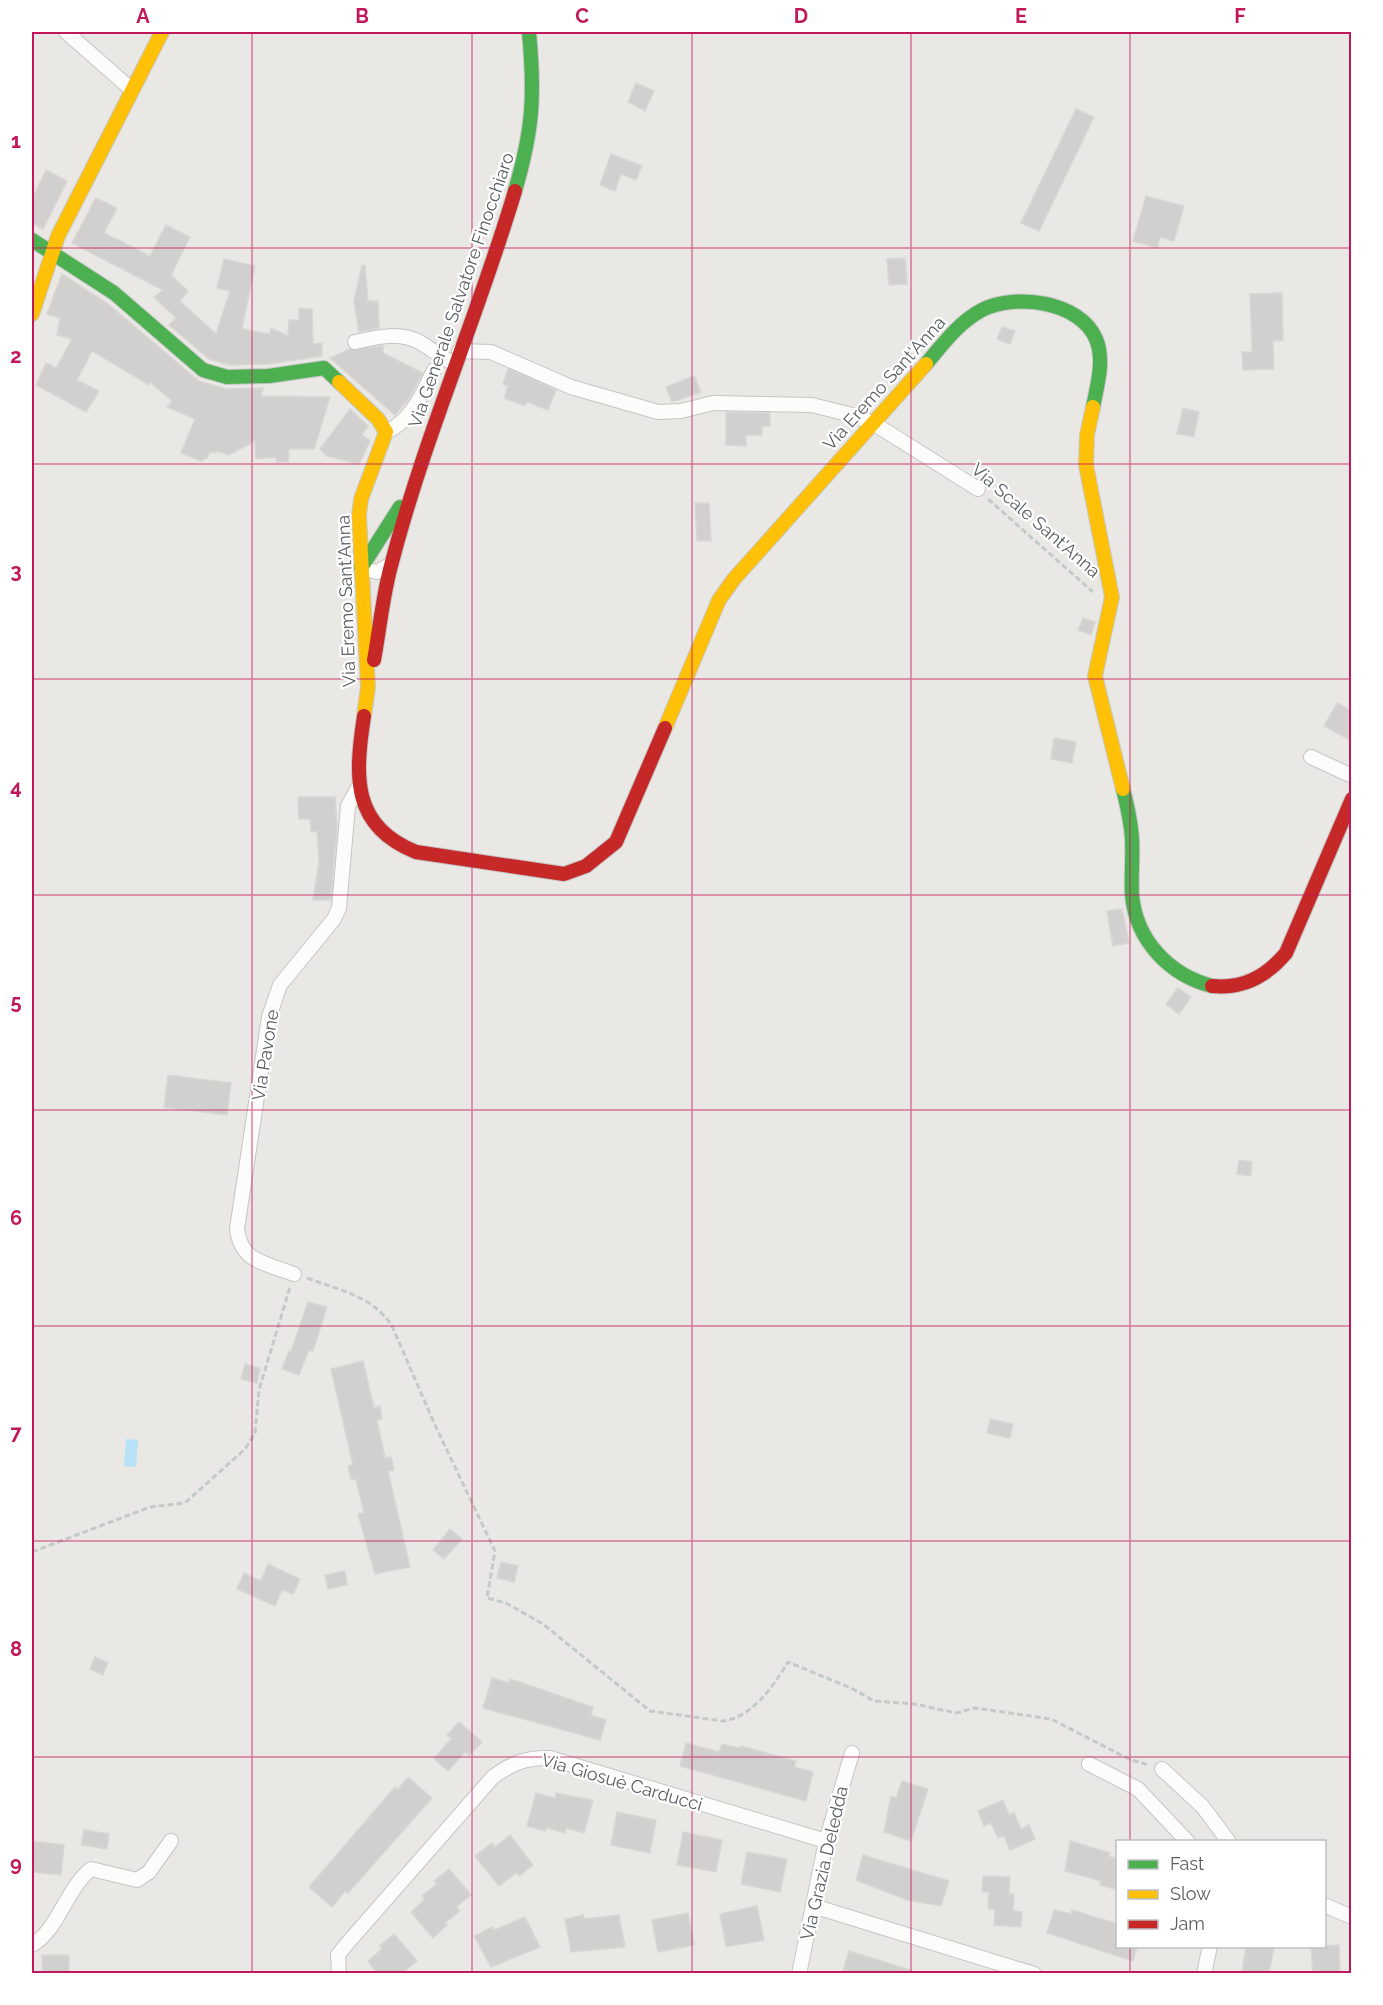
<svg xmlns="http://www.w3.org/2000/svg" width="1383" height="2005" viewBox="0 0 1383 2005" font-family="Raleway,sans-serif">
<style>
.water{fill:#b6e1f7}
.building{fill:#d2d0ce;stroke:#d9d7d3;stroke-width:1.5}
.lines{fill:none;stroke-linecap:round;stroke-linejoin:round}
.street-casing{stroke:#c5c5c4;stroke-width:16}
.fast-casing{stroke:#c6c6c6;stroke-width:16}
.slow-casing{stroke:#c6c6c6;stroke-width:16}
.jam-casing{stroke:#c6c6c6;stroke-width:16}
.path{stroke:#c4cac7;stroke-width:3;stroke-dasharray:6 3;stroke-linecap:butt}
.street{stroke:#fcfcfb;stroke-width:14}
.fast{stroke:#4caf50;stroke-width:14}
.slow{stroke:#ffc107;stroke-width:14}
.jam{stroke:#c62828;stroke-width:14}
.grid{fill:none;stroke:#c2185b;stroke-width:1.5;stroke-opacity:0.55}
.labels{text-anchor:middle;dominant-baseline:central;stroke-width:4.5;stroke-linejoin:round;paint-order:stroke}
.street-label{font-size:18px;fill:#595e62;stroke:#fff}
.neatline{fill:none;stroke:#c2185b;stroke-width:2}
.grid-label{font-size:20px;text-anchor:middle;font-weight:bold;fill:#c2185b}
</style>
<rect width="100%" height="100%" fill="#eae8e4"/>
<!-- water -->
<polygon class="water" points="126,1439 138,1440 136,1467 124,1466"/>
<!-- building -->
<g class="building">
<polygon points="636,83 654,91 645,111 628,102"/>
<polygon points="1076,109 1094,117 1039,231 1021,223"/>
<polygon points="611,154 642,166 636,180 621,174 615,191 600,185"/>
<polygon points="46,170 67,181 43,229 32,223 32,199"/>
<polygon points="1146,196 1184,206 1174,241 1160,237 1157,248 1133,241"/>
<polygon points="96,198 117,208 104,233 150,256 166,225 190,237 171,275 188,291 180,301 216,334 230,291 217,288 224,259 255,266 242,329 270,334 271,328 288,336 289,320 299,320 299,308 312,309 313,344 322,343 322,356 268,364 229,365 209,359 169,325 176,318 154,297 163,290 72,243"/>
<polygon points="905,258 907,284 889,285 887,259"/>
<polygon points="362,265 365,266 368,301 378,301 379,328 359,332 354,301"/>
<polygon points="62,274 107,303 199,381 227,389 263,388 261,396 330,397 314,449 289,449 288,462 276,462 276,457 256,459 255,441 229,455 217,451 216,453 210,452 207,458 201,461 181,453 195,419 167,407 172,401 150,382 149,385 92,351 77,380 99,391 86,412 36,385 46,363 56,368 72,339 57,335 60,318 47,314"/>
<polygon points="1282,293 1283,340 1273,341 1274,369 1243,370 1242,352 1252,352 1250,294"/>
<polygon points="1002,327 1015,331 1010,344 997,339"/>
<polygon points="383,346 383,353 423,373 407,401 395,415 330,358 350,349"/>
<polygon points="508,369 556,390 548,410 527,402 525,406 504,398 508,386 503,384"/>
<polygon points="694,376 701,392 672,402 666,387"/>
<polygon points="1183,408 1199,412 1194,437 1177,434"/>
<polygon points="350,409 368,426 362,435 370,441 359,464 327,456 320,449"/>
<polygon points="726,412 770,413 770,426 762,426 762,435 746,435 746,446 726,445"/>
<polygon points="695,503 709,503 711,541 697,541"/>
<polygon points="1083,618 1095,622 1091,635 1078,630"/>
<polygon points="1337,703 1352,711 1352,741 1324,726"/>
<polygon points="1054,738 1076,742 1072,763 1051,759"/>
<polygon points="298,797 335,797 337,826 331,900 313,900 319,862 317,831 311,832 310,819 299,819"/>
<polygon points="1122,909 1129,943 1113,946 1107,911"/>
<polygon points="1178,988 1191,997 1179,1014 1166,1004"/>
<polygon points="168,1075 231,1083 227,1115 164,1107"/>
<polygon points="1239,1160 1252,1162 1251,1176 1237,1174"/>
<polygon points="308,1302 327,1307 313,1351 309,1350 299,1375 282,1369 289,1351 291,1352"/>
<polygon points="363,1361 374,1408 380,1406 382,1419 377,1420 385,1458 391,1457 394,1470 388,1471 410,1567 375,1574 358,1514 364,1513 356,1479 351,1480 348,1466 353,1465 331,1369"/>
<polygon points="245,1364 260,1368 257,1383 241,1379"/>
<polygon points="990,1419 1013,1424 1010,1438 987,1433"/>
<polygon points="450,1529 462,1539 444,1559 433,1550"/>
<polygon points="501,1562 518,1566 514,1582 497,1578"/>
<polygon points="268,1564 300,1579 293,1594 282,1590 275,1606 237,1589 244,1573 261,1581"/>
<polygon points="345,1571 347,1585 328,1589 325,1575"/>
<polygon points="95,1657 108,1663 103,1675 90,1669"/>
<polygon points="492,1678 509,1683 510,1679 593,1707 591,1715 606,1720 600,1740 483,1708"/>
<polygon points="459,1722 482,1742 469,1755 465,1752 448,1771 434,1759 451,1739 447,1735"/>
<polygon points="686,1743 719,1752 722,1744 740,1748 741,1746 796,1761 794,1767 813,1772 806,1801 680,1766"/>
<polygon points="408,1777 432,1798 348,1893 345,1891 332,1907 309,1887 395,1787 398,1789"/>
<polygon points="902,1781 928,1789 911,1841 884,1832 891,1796 896,1798"/>
<polygon points="536,1793 555,1798 556,1793 593,1800 584,1833 566,1828 565,1833 547,1828 546,1831 527,1826"/>
<polygon points="1003,1800 1009,1815 1014,1813 1021,1829 1029,1825 1035,1839 1010,1850 1004,1836 998,1838 991,1823 984,1826 978,1811"/>
<polygon points="617,1812 656,1820 650,1853 611,1845"/>
<polygon points="84,1830 109,1834 107,1849 81,1845"/>
<polygon points="683,1832 722,1840 716,1872 677,1865"/>
<polygon points="510,1835 533,1865 519,1876 516,1873 499,1886 475,1856 492,1843 495,1847"/>
<polygon points="32,1841 64,1845 61,1875 33,1872"/>
<polygon points="1070,1841 1110,1853 1108,1856 1118,1859 1118,1890 1100,1885 1101,1881 1065,1871"/>
<polygon points="747,1852 787,1859 780,1892 741,1884"/>
<polygon points="863,1855 949,1881 941,1906 907,1900 856,1880"/>
<polygon points="449,1869 471,1895 456,1907 460,1911 445,1923 447,1925 433,1938 411,1912 425,1899 422,1896 437,1884 434,1881"/>
<polygon points="983,1876 1010,1877 1009,1894 1014,1894 1013,1911 1022,1912 1021,1927 994,1925 995,1910 988,1909 989,1892 982,1892"/>
<polygon points="757,1906 764,1940 726,1947 720,1914"/>
<polygon points="1054,1910 1071,1914 1072,1910 1118,1924 1118,1947 1137,1947 1133,1961 1047,1933"/>
<polygon points="688,1913 694,1945 658,1952 652,1920"/>
<polygon points="583,1915 584,1919 619,1915 625,1947 571,1952 565,1919"/>
<polygon points="525,1917 540,1947 491,1967 474,1936 492,1927 494,1930"/>
<polygon points="394,1934 417,1961 401,1974 378,1974 368,1961 382,1949 380,1946"/>
<polygon points="1339,1945 1340,1974 1313,1974 1311,1947"/>
<polygon points="1246,1947 1274,1947 1269,1974 1242,1972"/>
<polygon points="849,1951 911,1970 911,1974 842,1974"/>
<rect x="42" y="1955" width="27" height="19"/>
</g>
<g class="lines">
<!-- street casing -->
<g class="street-casing">
<g id="street">
<polyline points="66,32 132,90"/>
<path d="M355,342C376,337 402,331 421,343C433,350 441,358 454,363"/>
<polyline points="459,351 491,352 571,387 658,412 681,411 713,403 812,405 852,415 873,423 978,489"/>
<path d="M386,432C411,421 422,395 434,370"/>
<polyline points="361,568 377,572 391,564"/>
<polyline points="1311,757 1352,776"/>
<path d="M294,1274C265,1263 241,1262 237,1229L269,1017L280,985L334,919L339,908L348,806L358,788"/>
<polyline points="1089,1764 1138,1789 1188,1842"/>
<polyline points="1162,1769 1203,1807 1229,1842"/>
<polyline points="1324,1905 1352,1917"/>
<polyline points="813,1906 1034,1974"/>
<path d="M32,1945C59,1929 66,1889 91,1869L137,1880L149,1872L171,1841"/>
<path d="M339,1974L338,1955L345,1946L493,1777C512,1763 527,1757 550,1758L826,1841"/>
<polyline points="799,1974 826,1841 852,1753"/>
<polyline points="1204,1974 1210,1946"/>
</g>
</g>
<!-- fast casing -->
<g class="fast-casing">
<g id="fast">
<path d="M515,191C533,129 535,96 529,32"/>
<polyline points="32,240 114,293 203,370 227,377 269,376 324,368 339,382"/>
<path d="M926,364C943,344 959,322 982,310C1015,293 1080,301 1096,339C1105,360 1097,386 1093,407"/>
<polyline points="361,568 400,507"/>
<path d="M1123,789C1127,805 1131,822 1132,839C1133,857 1131,876 1132,895C1136,940 1169,975 1212,986"/>
</g>
</g>
<!-- slow casing -->
<g class="slow-casing">
<g id="slow">
<polyline points="32,314 58,236 162,32"/>
<polyline points="339,382 378,419 386,432 361,499 359,516 368,687 364,716"/>
<polyline points="1093,407 1087,435 1086,465 1112,597 1095,676 1123,789"/>
<polyline points="665,728 719,600 734,579 926,364"/>
</g>
</g>
<!-- jam casing -->
<g class="jam-casing">
<g id="jam">
<path d="M374,660C380,627 383,593 392,562C425,435 478,316 515,191"/>
<path d="M364,716C355,776 351,826 416,852L564,874L586,866L616,842L665,728"/>
<path d="M1212,986C1243,989 1266,977 1286,953L1352,799"/>
</g>
</g>
<!-- path -->
<g class="path">
<polyline points="988,499 1093,592"/>
<path d="M307,1278C339,1290 373,1296 392,1326L434,1423L495,1551L487,1598L506,1603L543,1624L650,1711L723,1721C753,1717 773,1686 788,1662L853,1689L874,1701L915,1704L956,1713L975,1708L1051,1719L1131,1760L1149,1765"/>
<polyline points="32,1552 150,1507 185,1503 245,1449 255,1433 259,1390 290,1287"/>
</g>
<!-- street -->
<use href="#street" class="street"/>
<!-- fast -->
<use href="#fast" class="fast"/>
<!-- slow -->
<use href="#slow" class="slow"/>
<!-- jam -->
<use href="#jam" class="jam"/>
</g>
<!-- grid -->
<path class="grid" d="M252,32V1974M472,32V1974M692,32V1974M911,32V1974M1130,32V1842M32,248H1352M32,464H1352M32,679H1352M32,895H1352M32,1110H1352M32,1326H1352M32,1541H1352M32,1757H1352M1130,1946V1974"/>
<g class="labels">
<!-- street labels -->
<g class="street-label">
<text transform="translate(461 290) rotate(-71)">Via Generale Salvatore Finocchiaro</text>
<text transform="translate(884 383) rotate(-48)">Via Eremo Sant'Anna</text>
<text transform="translate(1036 520) rotate(41)">Via Scale Sant'Anna</text>
<text transform="translate(346 601) rotate(-92)">Via Eremo Sant'Anna</text>
<text transform="translate(265 1055) rotate(-81)">Via Pavone</text>
<text transform="translate(622 1782) rotate(16)">Via Giosuè Carducci</text>
<text transform="translate(824 1863) rotate(-77)">Via Grazia Deledda</text>
</g>
</g>
<!-- border -->
<rect width="1383" height="2005" fill="none" stroke="#ffffff" stroke-width="66"/>
<!-- legend -->
<rect x="1116" y="1840" width="210" height="108" fill="#ffffff" stroke="#bdbfc0" stroke-width="1.5"/>
<rect x="1128" y="1860" width="30" height="9" fill="#4caf50" stroke="#bdbfc0" stroke-width="1.5"/>
<text x="1170" y="1870" font-size="18" fill="#595e62">Fast</text>
<rect x="1128" y="1890" width="30" height="9" fill="#ffc107" stroke="#bdbfc0" stroke-width="1.5"/>
<text x="1170" y="1900" font-size="18" fill="#595e62">Slow</text>
<rect x="1128" y="1920" width="30" height="9" fill="#c62828" stroke="#bdbfc0" stroke-width="1.5"/>
<text x="1170" y="1930" font-size="18" fill="#595e62">Jam</text>
<rect x="33" y="33" width="1317" height="1939" class="neatline"/>
<g class="grid-label">
<text x="143" y="23">A</text>
<text x="362" y="23">B</text>
<text x="582" y="23">C</text>
<text x="801" y="23">D</text>
<text x="1021" y="23">E</text>
<text x="1240" y="23">F</text>
<text x="16" y="148">1</text>
<text x="16" y="363">2</text>
<text x="16" y="578">3</text>
<text x="16" y="794">4</text>
<text x="16" y="1009">5</text>
<text x="16" y="1225">6</text>
<text x="16" y="1440">7</text>
<text x="16" y="1656">8</text>
<text x="16" y="1871">9</text>
</g>
</svg>
